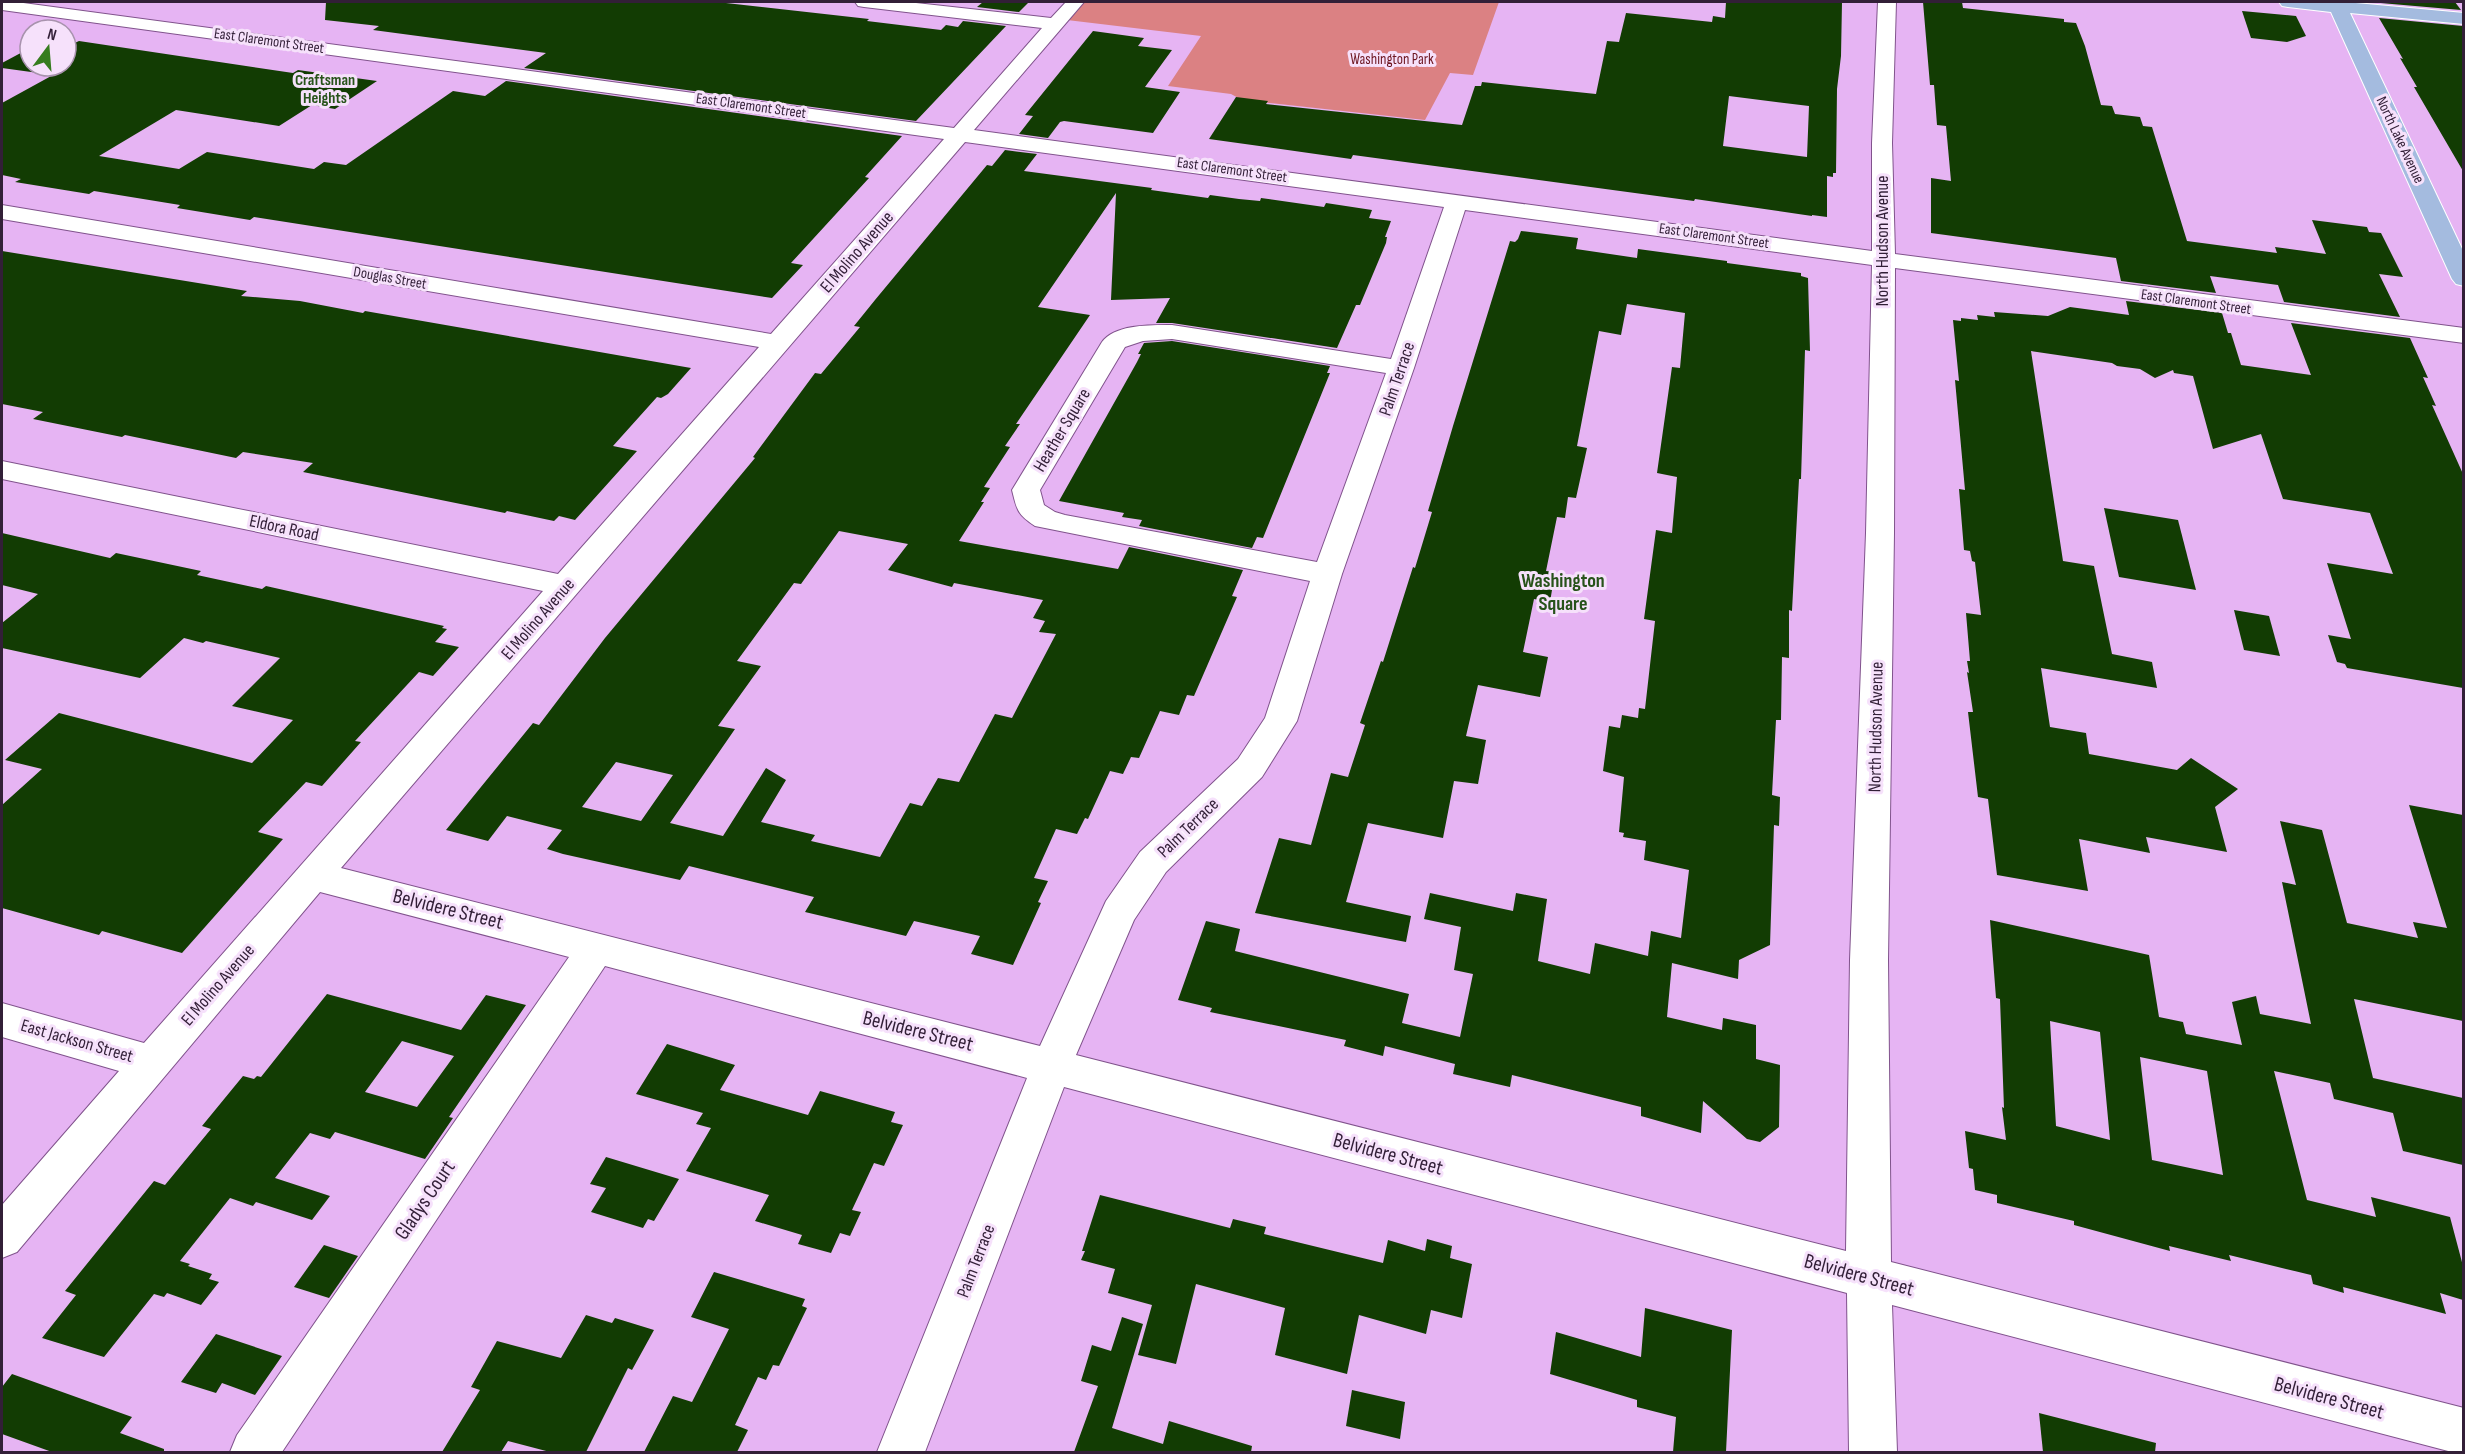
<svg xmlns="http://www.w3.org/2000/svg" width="2465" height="1454" viewBox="0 0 2465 1454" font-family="'Sofia Sans Condensed',sans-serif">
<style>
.green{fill:#db8183}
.building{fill:#123c03;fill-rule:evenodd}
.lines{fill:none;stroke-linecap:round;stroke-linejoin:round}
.minor-casing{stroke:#80538c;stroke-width:2}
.major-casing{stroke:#fff;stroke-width:2}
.minor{fill:#fff;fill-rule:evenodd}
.major{fill:#a4bbdf;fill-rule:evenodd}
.labels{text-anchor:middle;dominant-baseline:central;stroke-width:6;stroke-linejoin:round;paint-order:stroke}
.far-street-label{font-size:15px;fill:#321f37;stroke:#f6e1fb}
.far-park-label{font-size:15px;fill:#6d1621;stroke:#f6e1fb}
.far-neighbourhood-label{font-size:16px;font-weight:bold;fill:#27531a;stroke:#f6e1fb}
.street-label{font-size:18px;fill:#321f37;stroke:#f6e1fb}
.neighbourhood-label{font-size:20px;font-weight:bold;fill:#27531a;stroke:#f6e1fb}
.near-street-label{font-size:21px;fill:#321f37;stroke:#f6e1fb}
</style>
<rect width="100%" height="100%" fill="#e6b4f3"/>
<!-- green -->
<polygon class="green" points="1083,2 1499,2 1473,75 1450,73 1425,120 1242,100 1231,94 1168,86 1201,36 1067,20"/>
<!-- building -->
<g class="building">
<polygon points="326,2 717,2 869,19 867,21 941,30 946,25 958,27 963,21 1006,26 916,121 524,68 546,53 373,30 379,26 325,20"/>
<polygon points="983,2 1029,2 1019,12 977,7"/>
<path d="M1726,2H1842L1841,56L1837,89L1836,173H1833V177L1827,176V217L1812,215V216L1695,199L1694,201L1353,155L1351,159L1209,139L1236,97L1268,101L1266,104L1462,125L1475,86H1481L1482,82L1596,94L1607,41L1619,42L1626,13L1712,22L1713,16L1725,18ZM1729,96L1809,106L1807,157L1723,146Z"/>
<polygon points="1923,2 1962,2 1963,8 2064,19 2064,22 2076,23 2085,46 2101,105 2112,106 2115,114 2140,117 2143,126 2152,127 2187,241 2277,253 2275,247 2326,254 2312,220 2367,227 2369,232 2381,233 2403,277 2379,274 2400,317 2284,302 2278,285 2210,276 2216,293 2121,281 2116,258 1931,233 1931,178 1951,181 1946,126 1937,125 1934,85 1930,85"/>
<polygon points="2369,2 2455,2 2461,10"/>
<polygon points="2242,11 2296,16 2306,36 2287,42 2251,38"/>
<polygon points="2379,18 2463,26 2463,171 2414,87 2417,87 2400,58 2403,59"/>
<polygon points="1093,31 1144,38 1138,46 1172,50 1145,87 1180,92 1153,133 1064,121 1060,122 1048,138 1019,134 1033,116 1025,115"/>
<polygon points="79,41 293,73 298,70 377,81 335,109 312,105 279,126 176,110 99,156 179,169 207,152 314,169 324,162 346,165 453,91 485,96 506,81 902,136 865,177 869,178 791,263 803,265 772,298 254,217 250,220 177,208 180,205 94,191 89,194 15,182 21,179 2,175 2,103 53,75 2,68 2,63 30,48 30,66 66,66 66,47"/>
<path d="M1005,150L1037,154L1024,171L1152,188L1151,190L1208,198L1210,195L1239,199L1260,201L1261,198L1324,207L1326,203L1372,210L1369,218L1391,221L1385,237H1387L1386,243L1360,305H1356L1337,348L1172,323H1156L1170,298L1111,300L1116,193L1038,307L1090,315L1016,424H1020L1005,446L1010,447L984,487L990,488L981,502H984L959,541L1118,569L1129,547L1243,570L1232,596L1237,597L1194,696L1187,695L1179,715L1160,711L1139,758L1131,757L1123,774L1110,771L1088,819L1085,818L1077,834L1056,829L1034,878L1048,881L1038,902L1041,903L1013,965L971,954L980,936L914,921L906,936L805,912L814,897L689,866L680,880L563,854L547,849L562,830L507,816L488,841L446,830L533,723L539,725L605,638L755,458L753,457L815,373L821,374L860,327L854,326L875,300L987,165L992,166ZM839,531L908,544L888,570L952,587L954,583L1043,600L1033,618L1045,621L1039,632L1056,634L1012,718L995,714L959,782L938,778L922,806L910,803L880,857L811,841L815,835L761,822L786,780L766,768L723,836L670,823L735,729L718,726L761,666L737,661L794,583L801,584ZM616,762L673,775L641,821L582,807Z"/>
<polygon points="1521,231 1578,238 1576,249 1637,258 1638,249 1727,261 1727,263 1801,273 1801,276 1808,278 1810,351 1805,350 1801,479 1799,479 1792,611 1789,610 1789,658 1782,657 1781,720 1776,720 1772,795 1780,797 1779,826 1774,825 1770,945 1739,960 1738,979 1672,963 1667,1017 1722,1030 1723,1018 1756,1025 1756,1059 1780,1065 1779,1127 1760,1142 1747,1139 1703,1101 1701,1133 1641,1116 1641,1107 1512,1075 1510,1087 1453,1074 1455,1064 1385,1046 1383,1056 1344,1046 1346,1040 1210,1012 1212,1008 1178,1000 1206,921 1240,929 1235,951 1409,994 1402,1023 1460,1037 1473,974 1454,970 1461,927 1424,919 1430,893 1513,911 1516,893 1547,899 1538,961 1590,974 1595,943 1648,956 1651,931 1681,938 1689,870 1644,860 1646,841 1623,837 1624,833 1619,832 1624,777 1603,771 1609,726 1620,728 1622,715 1638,718 1639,708 1645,709 1655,621 1644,619 1656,530 1672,533 1677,477 1657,473 1672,367 1680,368 1685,313 1627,304 1621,335 1599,331 1577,446 1587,448 1576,498 1568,497 1565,518 1557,517 1546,571 1555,572 1550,602 1534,599 1523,652 1548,657 1540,697 1478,685 1466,736 1486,740 1478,784 1454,781 1443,838 1368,823 1346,902 1411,916 1406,942 1255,913 1279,838 1311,845 1331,773 1348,777 1365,725 1360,723 1381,661 1383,662 1413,567 1415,568 1432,512 1428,511 1453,426 1510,241 1515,242 1518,239"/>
<polygon points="2,251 247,291 241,296 300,301 363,313 365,311 691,368 668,394 661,398 657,397 613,446 637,451 575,520 559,516 554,521 507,511 505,513 303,472 313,463 243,452 236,458 125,435 122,437 33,419 43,412 2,404"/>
<polygon points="2126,301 2222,313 2228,333 2231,333 2241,365 2311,375 2291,323 2410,338 2428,378 2423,377 2436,406 2432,405 2463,474 2463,688 2347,668 2345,664 2337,662 2328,635 2351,639 2327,563 2393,574 2370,513 2283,499 2261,434 2213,449 2193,376 2174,373 2173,370 2155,378 2140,369 2117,366 2112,363 2031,351 2063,561 2094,566 2112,654 2152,662 2157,688 2041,668 2050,727 2086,733 2089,754 2177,770 2191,758 2238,789 2215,807 2227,852 2146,837 2150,853 2079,839 2088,891 1997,875 1988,799 1978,797 1968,712 1973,712 1967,672 1969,673 1967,661 1970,661 1966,613 1981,615 1975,562 1972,561 1970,551 1964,550 1959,489 1965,490 1955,380 1959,381 1953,320 1961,321 1961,318 1978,320 1977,315 1995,317 1994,312 2048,316 2070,307 2129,315"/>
<polygon points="1172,341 1330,366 1327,373 1330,373 1263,538 1257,537 1252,548 1139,526 1142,520 1122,517 1124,513 1059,501 1137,362 1141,354 1138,354 1144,343"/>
<polygon points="2104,508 2178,520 2196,590 2119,577"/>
<polygon points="2,533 110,558 116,553 201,571 197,575 262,589 266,586 444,626 442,628 447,629 435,642 459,647 433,676 419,672 355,741 361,742 322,786 306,782 258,832 283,839 182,953 102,931 99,935 2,908 2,805 42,769 5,760 59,713 252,763 293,720 232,706 280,658 206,641 203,643 184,638 140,678 2,648 2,623 38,594 2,585"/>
<polygon points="2234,610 2269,616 2280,656 2244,650"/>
<path d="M2409,805L2463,815V1021L2354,999L2373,1078L2463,1098V1165L2403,1151L2393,1113L2334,1099L2330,1083L2274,1071L2307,1200L2376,1217L2371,1197L2450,1217L2463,1266V1300L2440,1293L2446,1314L2343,1287L2344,1293L2313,1284L2311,1275L2229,1255L2231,1261L2169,1246L2170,1251L2074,1225V1221L1997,1203V1195L1975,1190L1973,1169L1969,1168L1965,1131L2006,1140L2002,1107L2004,1108L2000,999L1996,998L1990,920L2149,955L2159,1017L2183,1022L2186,1034L2242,1045L2232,1002L2256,996L2260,1014L2311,1024L2282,882L2296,885L2280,821L2322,830L2347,923L2418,938L2413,922L2447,928ZM2050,1021L2100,1032L2110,1140L2056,1126ZM2140,1057L2207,1071L2223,1175L2152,1160Z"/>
<path d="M327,994L461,1030L486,995L526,1005L449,1117L453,1118L425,1159L335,1132L330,1139L310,1133L275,1178L330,1196L312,1220L256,1202L253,1206L230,1198L180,1261L190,1264L188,1266L212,1274L209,1279L219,1282L201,1305L167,1293L164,1297L154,1294L104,1357L42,1338L76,1295L65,1291L154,1181L165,1185L211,1129L202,1126L243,1076L254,1079L257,1076L261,1077ZM402,1041L454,1056L417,1107L365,1092Z"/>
<polygon points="667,1044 735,1065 720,1090 808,1115 820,1091 895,1112 891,1122 903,1125 884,1166 874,1163 852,1210 861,1212 850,1236 840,1233 831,1253 798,1244 802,1235 755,1221 769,1195 686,1171 711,1128 696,1124 703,1113 636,1094"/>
<polygon points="606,1157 679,1179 654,1221 648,1219 643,1228 591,1212 606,1188 590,1184"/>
<polygon points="1100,1195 1230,1228 1233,1219 1266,1227 1264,1234 1383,1263 1388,1240 1425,1251 1427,1239 1452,1246 1450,1258 1472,1264 1462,1318 1431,1310 1426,1334 1359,1315 1347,1374 1275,1355 1285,1308 1196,1284 1176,1364 1138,1355 1152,1305 1108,1293 1115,1269 1081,1260 1085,1251 1082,1251"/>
<polygon points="324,1245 358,1256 329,1298 294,1287"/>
<polygon points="714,1272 805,1299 802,1306 807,1308 779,1366 773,1365 766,1380 758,1377 735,1425 748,1430 737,1452 644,1452 673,1396 692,1402 729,1329 691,1317"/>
<polygon points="1645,1308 1732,1330 1726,1452 1673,1452 1676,1417 1637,1407 1637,1400 1550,1374 1556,1332 1641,1357"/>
<polygon points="586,1315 612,1323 615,1318 654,1330 632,1370 628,1368 586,1452 550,1452 508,1441 501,1452 442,1452 480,1390 471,1387 497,1341 561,1358"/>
<polygon points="1122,1317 1143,1324 1112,1428 1163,1444 1169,1421 1252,1446 1251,1452 1074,1452 1098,1386 1081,1381 1092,1345 1111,1351"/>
<polygon points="216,1334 282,1356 255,1395 222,1383 216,1393 181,1382"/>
<polygon points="12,1374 132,1417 120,1433 164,1449 164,1452 52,1452 2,1434 2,1387"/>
<polygon points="1352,1390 1405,1402 1400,1439 1346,1426"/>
<polygon points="2039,1413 2156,1443 2155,1452 2043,1452"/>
</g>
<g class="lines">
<!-- minor casing -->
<g class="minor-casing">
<path id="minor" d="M2,2H16L954,128L1042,28L864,7L858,6L855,2H907L1051,18L1066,2H1084L974,130L1872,251V143L1878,2H1896L1892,143L1895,254L2464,328V343L1895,268L1894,533L1888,960L1891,1262L2464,1408V1452H2452L1892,1305L1897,1452H1849L1847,1293L1064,1087L925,1452H877L1027,1078L605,966L282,1452H230L237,1435L569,957L320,892L17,1252L2,1258V1205L119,1071L2,1037V1003L144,1043L543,591L2,479V461L558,574L759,347L2,219V205L771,334L944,139L2,10ZM965,142L1444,207L1391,359L1172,325C1152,325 1115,324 1102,342L1012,490C1017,510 1017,514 1035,526L1310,581L1265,718L1238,759L1140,852L1106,901L1040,1046L341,868ZM1465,210L1872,265L1866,533L1850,960L1846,1251L1076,1055L1134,920L1166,872L1262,777L1297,721L1342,574L1414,368ZM1172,339L1386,373L1317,562L1065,515L1055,512L1044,505L1040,490L1125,347L1143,341Z"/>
</g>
<!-- major casing -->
<g class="major-casing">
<polygon id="major" points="2279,2 2345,2 2464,13 2464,24 2350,13 2464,253 2464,286 2456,284 2452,279 2331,12 2288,7 2282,6"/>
</g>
<!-- minor -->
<use href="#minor" class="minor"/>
<!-- major -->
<use href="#major" class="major"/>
</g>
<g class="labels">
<!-- far-street labels -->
<g class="far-street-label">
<text transform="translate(269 41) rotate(8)">East Claremont Street</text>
<text transform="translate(751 106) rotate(8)">East Claremont Street</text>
<text transform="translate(2400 140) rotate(65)">North Lake Avenue</text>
<text transform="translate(1232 170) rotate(8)">East Claremont Street</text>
<text transform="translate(1714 236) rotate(8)">East Claremont Street</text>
<text transform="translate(390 278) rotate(10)">Douglas Street</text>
<text transform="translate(2196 302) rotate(8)">East Claremont Street</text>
</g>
<!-- far-park labels -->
<g class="far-park-label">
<text x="1392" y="59">Washington Park</text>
</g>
<!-- far-neighbourhood labels -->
<g class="far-neighbourhood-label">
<text x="325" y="80">Craftsman<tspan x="325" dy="18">Heights</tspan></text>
</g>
<!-- street labels -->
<g class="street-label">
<text transform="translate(1882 241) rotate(-90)">North Hudson Avenue</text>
<text transform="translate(857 252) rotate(-49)">El Molino Avenue</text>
<text transform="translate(1397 379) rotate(-71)">Palm Terrace</text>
<text transform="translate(1062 430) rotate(-59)">Heather Square</text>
<text transform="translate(284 528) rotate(12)">Eldora Road</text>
<text transform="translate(538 619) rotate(-49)">El Molino Avenue</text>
<text transform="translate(1876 727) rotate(-89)">North Hudson Avenue</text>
<text transform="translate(1188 828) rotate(-44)">Palm Terrace</text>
<text transform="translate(218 985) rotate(-49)">El Molino Avenue</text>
<text transform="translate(77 1041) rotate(16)">East Jackson Street</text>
<text transform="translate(976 1261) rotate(-69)">Palm Terrace</text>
</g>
<!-- neighbourhood labels -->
<g class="neighbourhood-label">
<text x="1563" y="581">Washington<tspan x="1563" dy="23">Square</tspan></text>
</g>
<!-- near-street labels -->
<g class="near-street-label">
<text transform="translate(448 909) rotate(14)">Belvidere Street</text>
<text transform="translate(918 1031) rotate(14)">Belvidere Street</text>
<text transform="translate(1388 1154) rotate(15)">Belvidere Street</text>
<text transform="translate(425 1200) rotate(-56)">Gladys Court</text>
<text transform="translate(1859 1275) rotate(15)">Belvidere Street</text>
<text transform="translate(2329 1398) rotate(15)">Belvidere Street</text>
</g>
</g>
<!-- border -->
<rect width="2465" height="1454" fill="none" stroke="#321f37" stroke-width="6"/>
<!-- north arrow -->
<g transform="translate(48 48) rotate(16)"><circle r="28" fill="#f6e1fb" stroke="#a893ad" stroke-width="1.5"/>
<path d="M0-4.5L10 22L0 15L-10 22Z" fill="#367c1f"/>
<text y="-9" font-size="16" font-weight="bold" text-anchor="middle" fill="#321f37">N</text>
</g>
</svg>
